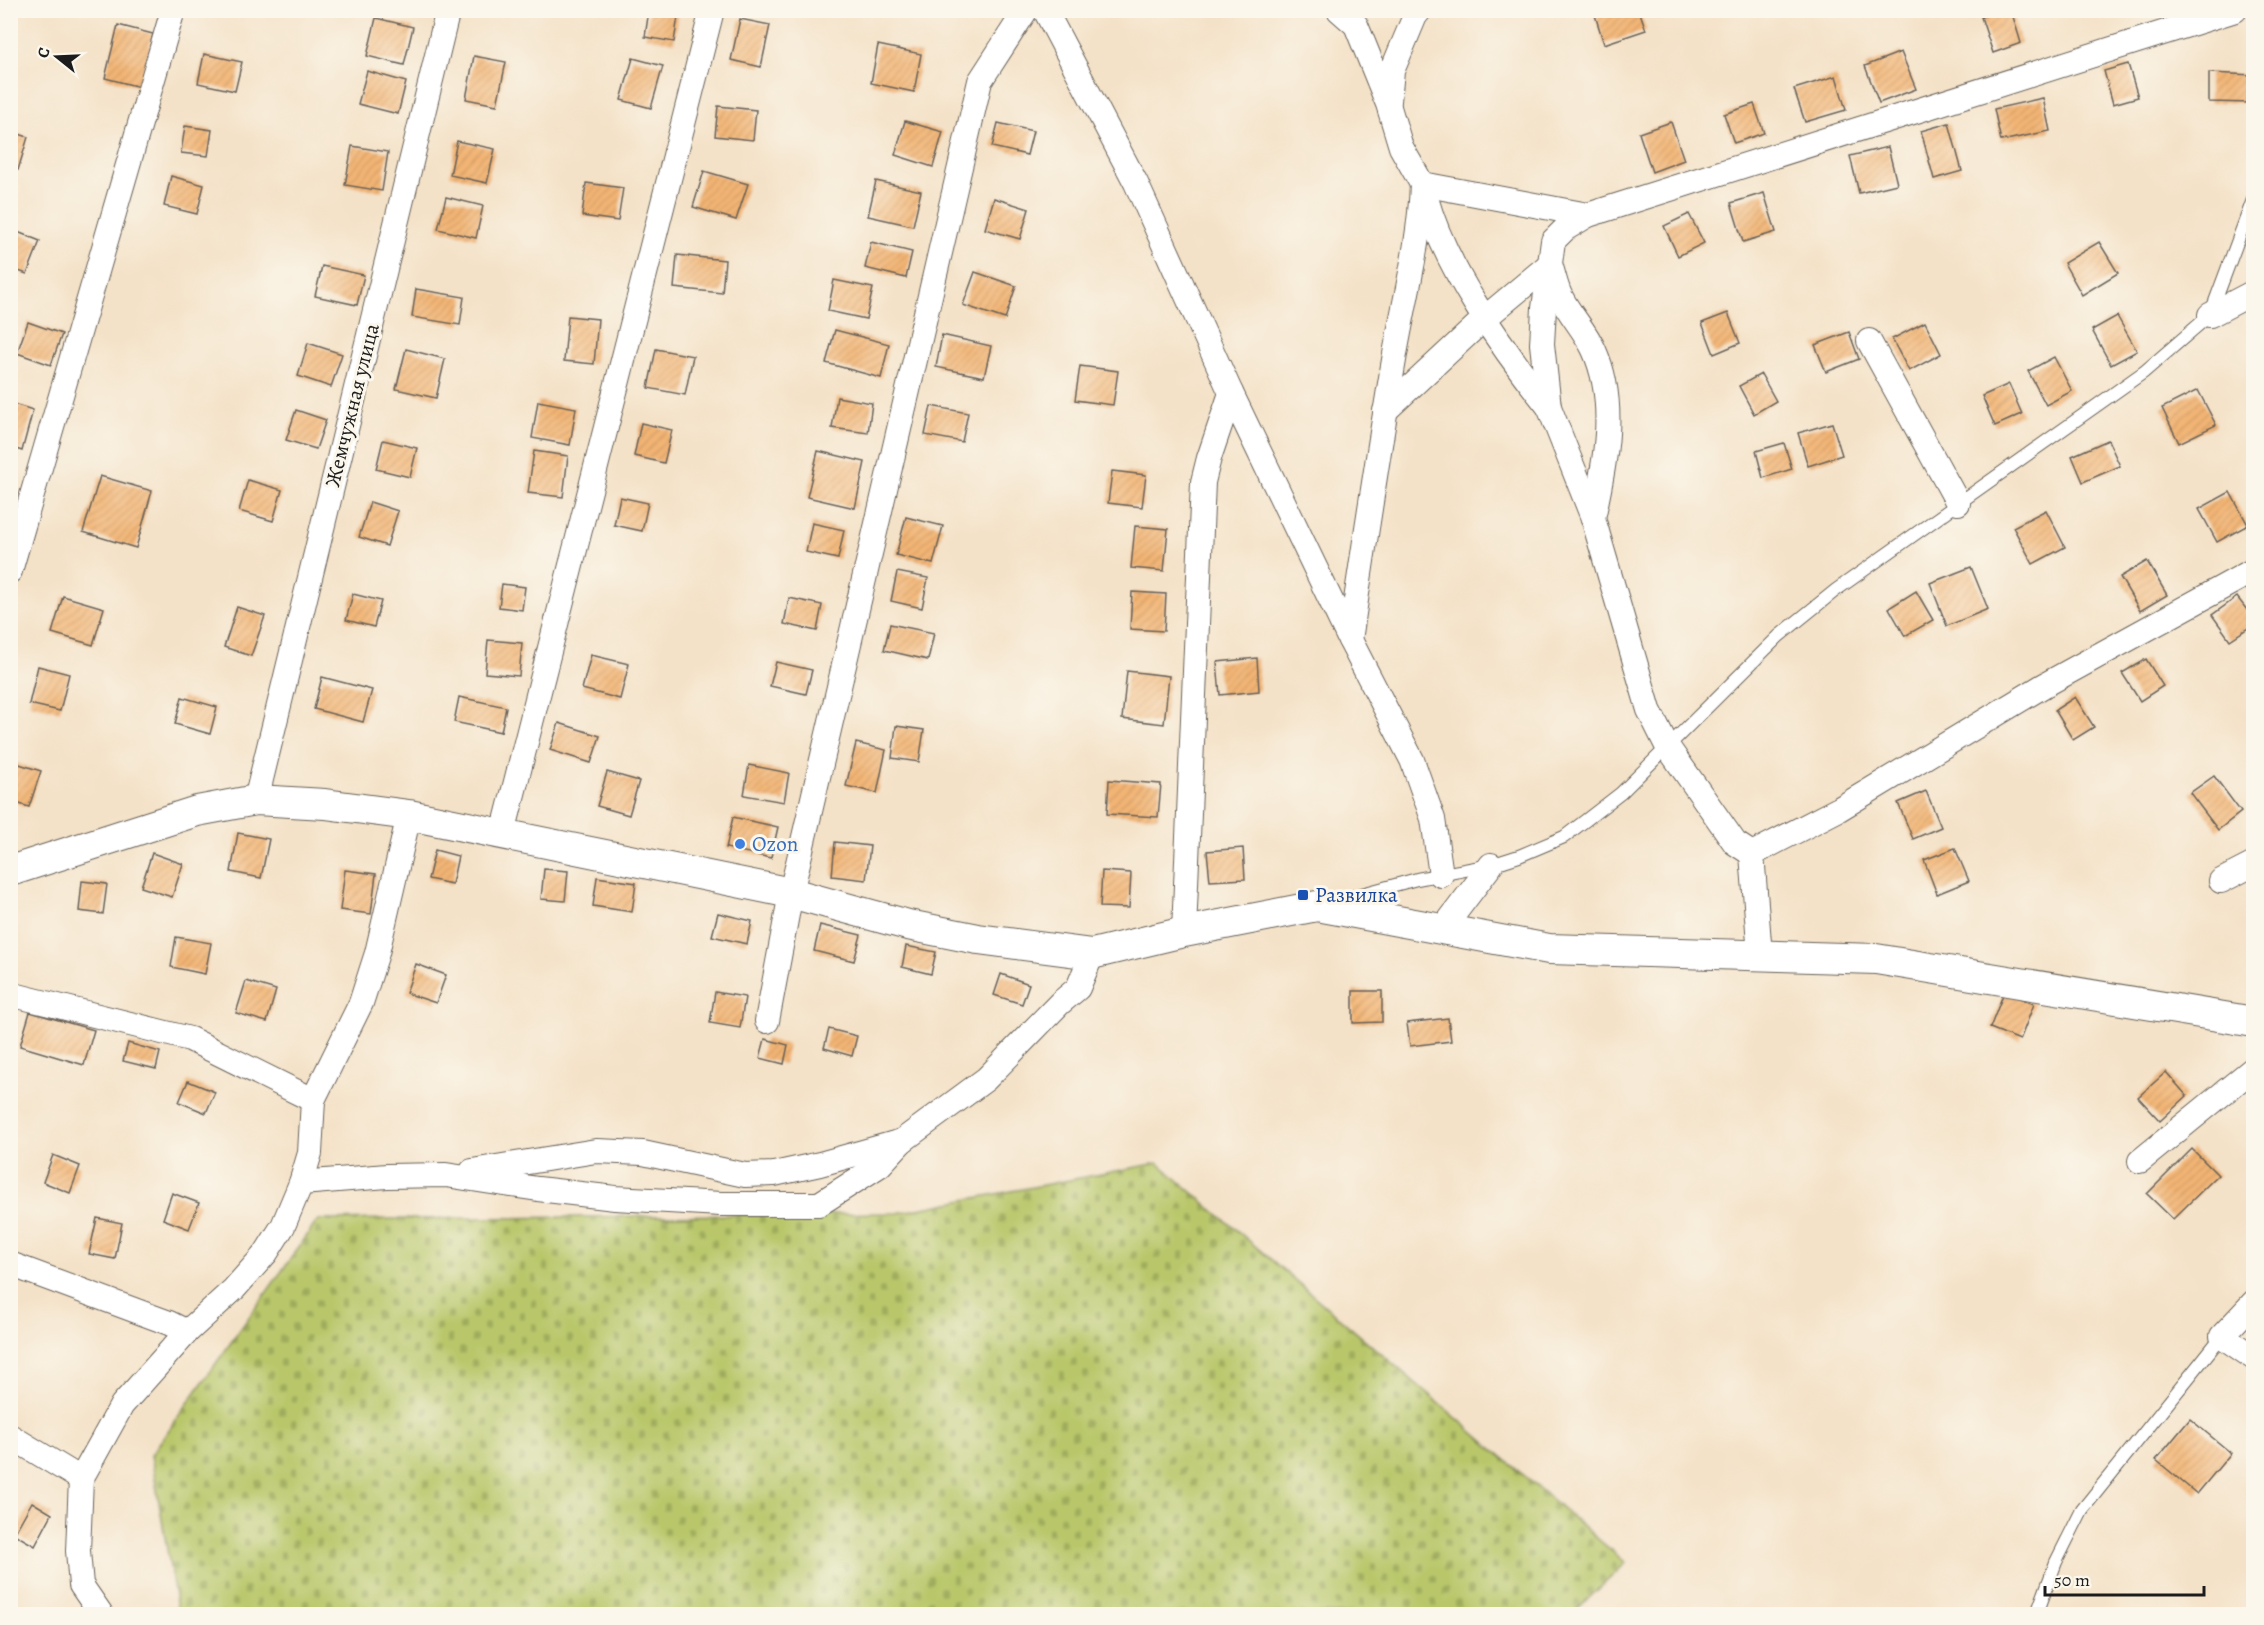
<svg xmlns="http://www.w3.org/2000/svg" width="2264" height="1625" viewBox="0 0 2264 1625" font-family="Alegreya,serif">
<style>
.cemetery{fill:url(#cemetery-stones);stroke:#6a7243;stroke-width:1.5}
.building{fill:url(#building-hatch)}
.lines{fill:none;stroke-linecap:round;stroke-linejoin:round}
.service-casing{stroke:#686158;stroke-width:14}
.minor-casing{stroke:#686158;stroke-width:26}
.tertiary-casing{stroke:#686158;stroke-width:32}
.service{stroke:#fff;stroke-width:12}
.minor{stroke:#fff;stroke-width:24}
.tertiary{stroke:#fff;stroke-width:30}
.shop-dot{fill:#3f7fe0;stroke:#fbf7ec;stroke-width:2}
.transit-dot{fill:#1a4fb4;stroke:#fbf7ec;stroke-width:2}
.labels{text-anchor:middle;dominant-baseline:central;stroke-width:6;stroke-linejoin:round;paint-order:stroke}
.street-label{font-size:21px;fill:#1c1c1c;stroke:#fbf7ec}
.shop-label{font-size:21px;fill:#366cbe;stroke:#fbf7ec;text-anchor:start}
.transit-label{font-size:21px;fill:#164399;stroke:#fbf7ec;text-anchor:start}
</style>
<defs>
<pattern id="cemetery-stones" width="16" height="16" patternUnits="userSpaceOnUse" patternTransform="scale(1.5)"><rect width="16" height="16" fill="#b9c76a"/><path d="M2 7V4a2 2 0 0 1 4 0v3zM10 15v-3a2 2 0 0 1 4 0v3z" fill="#9eaa5b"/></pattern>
<pattern id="building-hatch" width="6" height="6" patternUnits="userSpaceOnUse" patternTransform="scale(1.5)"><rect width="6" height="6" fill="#f3b575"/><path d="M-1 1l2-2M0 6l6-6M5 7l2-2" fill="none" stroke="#d09b65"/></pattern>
</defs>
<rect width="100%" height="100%" fill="#fbf7ec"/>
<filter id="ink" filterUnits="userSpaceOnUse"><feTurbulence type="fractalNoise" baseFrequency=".0167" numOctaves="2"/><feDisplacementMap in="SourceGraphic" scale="12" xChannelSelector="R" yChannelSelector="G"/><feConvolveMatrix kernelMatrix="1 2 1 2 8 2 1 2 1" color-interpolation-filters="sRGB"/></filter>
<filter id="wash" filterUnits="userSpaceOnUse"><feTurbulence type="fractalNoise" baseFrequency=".008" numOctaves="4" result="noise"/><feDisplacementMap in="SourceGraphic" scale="24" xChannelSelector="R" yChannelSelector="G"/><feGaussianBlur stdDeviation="1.35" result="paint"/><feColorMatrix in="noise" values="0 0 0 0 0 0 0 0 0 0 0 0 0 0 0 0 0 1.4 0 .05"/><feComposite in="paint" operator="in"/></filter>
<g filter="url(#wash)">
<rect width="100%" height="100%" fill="#f4e2c8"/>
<!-- cemetery -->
<polygon class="cemetery" points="1158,1163 1626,1563 1572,1614 178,1614 151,1455 318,1220 897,1213"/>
<g id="blocks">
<!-- building -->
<g class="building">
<polygon points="649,10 679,10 674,42 645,37"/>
<polygon points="1610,10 1639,10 1646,30 1604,44 1595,15"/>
<polygon points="2000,10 2011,10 2021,43 1993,53 1981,17"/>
<polygon points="376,18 413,27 404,65 367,56"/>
<polygon points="740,19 770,25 761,67 731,60"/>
<polygon points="118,25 153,34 140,87 105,78"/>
<polygon points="878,45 921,54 914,92 871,83"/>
<polygon points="1901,52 1916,89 1879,103 1865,66"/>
<polygon points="204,54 242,62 235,91 198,83"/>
<polygon points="474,56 506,62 497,105 466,99"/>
<polygon points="633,58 663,66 651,108 621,100"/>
<polygon points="2128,64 2138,97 2113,104 2104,71"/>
<polygon points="367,71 406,82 398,114 358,104"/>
<polygon points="2209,73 2254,75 2254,103 2209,102"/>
<polygon points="1836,76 1846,110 1805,122 1794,89"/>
<polygon points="2043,98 2050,131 2001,141 1994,109"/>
<polygon points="1754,104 1764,133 1734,143 1724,114"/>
<polygon points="718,106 756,110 753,140 715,136"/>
<polygon points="905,121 943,132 933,167 895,155"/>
<polygon points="1671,122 1684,160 1652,172 1639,133"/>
<polygon points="998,123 1033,131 1027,155 992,147"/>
<polygon points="1949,123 1962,171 1934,179 1921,131"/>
<polygon points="185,126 212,130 208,156 181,153"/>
<polygon points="10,131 28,137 18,170 10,168"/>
<polygon points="457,141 495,149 487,183 450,175"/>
<polygon points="352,146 388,152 382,191 345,185"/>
<polygon points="1888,147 1897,184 1859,193 1850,156"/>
<polygon points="704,171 748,184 736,220 693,207"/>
<polygon points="171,176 204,185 197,214 164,206"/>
<polygon points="876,181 921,191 913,226 868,216"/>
<polygon points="586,183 623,188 618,221 582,216"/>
<polygon points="1764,193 1776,232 1743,242 1731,203"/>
<polygon points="446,197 483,206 476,238 438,229"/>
<polygon points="994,198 1029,209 1020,239 985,229"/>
<polygon points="1689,214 1704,243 1678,256 1664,226"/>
<polygon points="10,229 40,241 27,274 10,268"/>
<polygon points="871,242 912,252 906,278 865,268"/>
<polygon points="2099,242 2118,273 2082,295 2064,263"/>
<polygon points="677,255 725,260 722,293 674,288"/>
<polygon points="322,266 364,275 357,305 315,296"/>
<polygon points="975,272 1016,286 1005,319 963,305"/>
<polygon points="834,280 873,288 866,319 828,311"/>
<polygon points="416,289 464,297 460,325 412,317"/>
<polygon points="1728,313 1740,343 1714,354 1702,323"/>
<polygon points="568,316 598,319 594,364 564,361"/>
<polygon points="2117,316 2137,351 2111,365 2092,330"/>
<polygon points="28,322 62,334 51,365 17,353"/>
<polygon points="1925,322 1941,354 1909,371 1892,339"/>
<polygon points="835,330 889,344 881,378 826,363"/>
<polygon points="1849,332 1859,359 1826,372 1815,345"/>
<polygon points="942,335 991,346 984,377 936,367"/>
<polygon points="308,343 342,354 331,387 298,376"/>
<polygon points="406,349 445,359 436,398 396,389"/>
<polygon points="656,349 693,356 685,395 648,388"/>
<polygon points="2054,357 2072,391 2046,405 2028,371"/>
<polygon points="1080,366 1118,371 1113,405 1075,400"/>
<polygon points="1761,374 1776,401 1754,414 1739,386"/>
<polygon points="2009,384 2022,414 1995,426 1982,396"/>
<polygon points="2198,390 2216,425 2179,443 2162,408"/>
<polygon points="837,397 872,403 868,433 832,428"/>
<polygon points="538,401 576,408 570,445 532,438"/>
<polygon points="10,403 33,410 22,451 10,447"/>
<polygon points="931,406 968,413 962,442 925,435"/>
<polygon points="296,410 326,420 316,449 286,440"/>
<polygon points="641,423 672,430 664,463 634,456"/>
<polygon points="1832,423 1842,455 1808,466 1798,433"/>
<polygon points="383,440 417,448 410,477 376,469"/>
<polygon points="2108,440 2120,466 2083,482 2072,456"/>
<polygon points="1784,443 1792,469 1763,478 1756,451"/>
<polygon points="534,451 568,456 563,497 528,493"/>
<polygon points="818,451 865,462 855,508 807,497"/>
<polygon points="1112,471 1146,475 1142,507 1108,503"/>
<polygon points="100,476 152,491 136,548 83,532"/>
<polygon points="248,480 282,490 273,521 239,511"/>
<polygon points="2230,492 2248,525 2217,542 2199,509"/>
<polygon points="620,497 648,503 642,531 614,525"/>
<polygon points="370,502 398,511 387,546 359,537"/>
<polygon points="2046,510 2065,547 2033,564 2013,527"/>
<polygon points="906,517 943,526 933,564 896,555"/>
<polygon points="812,523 844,530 838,559 806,552"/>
<polygon points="1135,526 1168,529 1164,571 1131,568"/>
<polygon points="2147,561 2167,595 2140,611 2120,577"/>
<polygon points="1971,567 1988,609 1947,626 1930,583"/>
<polygon points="897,572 928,578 922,608 891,601"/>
<polygon points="502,584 525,587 522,610 499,607"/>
<polygon points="1916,591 1933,620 1905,636 1889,608"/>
<polygon points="1132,592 1166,594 1164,631 1130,629"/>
<polygon points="353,594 381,601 374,627 346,620"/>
<polygon points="63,596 104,608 93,645 52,633"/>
<polygon points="2237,597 2254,619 2254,624 2230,640 2212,615"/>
<polygon points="789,598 822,605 817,631 784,624"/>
<polygon points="237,607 265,616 251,656 224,647"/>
<polygon points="890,624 934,633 928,660 884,650"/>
<polygon points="488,640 522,643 519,676 485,673"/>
<polygon points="591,655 629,664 620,699 582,689"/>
<polygon points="1257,658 1259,691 1220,695 1217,662"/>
<polygon points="2146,659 2163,686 2140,701 2122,673"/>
<polygon points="776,662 812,670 806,694 770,686"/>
<polygon points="38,666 69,674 60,711 29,704"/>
<polygon points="1127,671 1169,676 1164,724 1122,719"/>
<polygon points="322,677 372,690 363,722 314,709"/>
<polygon points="182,697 217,707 210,734 175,724"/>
<polygon points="459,697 506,707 501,732 454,722"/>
<polygon points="2075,697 2094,727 2073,740 2055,710"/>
<polygon points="559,723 600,736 591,763 550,750"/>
<polygon points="896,726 924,730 919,762 892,758"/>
<polygon points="856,743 886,750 877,793 846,786"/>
<polygon points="10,761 41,771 29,807 10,801"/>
<polygon points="749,765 789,773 784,802 744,795"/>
<polygon points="607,772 639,781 629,815 597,806"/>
<polygon points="2214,776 2241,812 2218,830 2190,793"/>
<polygon points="1109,780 1161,784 1158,817 1107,814"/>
<polygon points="1926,791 1941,827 1913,839 1898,803"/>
<polygon points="733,817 778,827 771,858 726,848"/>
<polygon points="238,833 269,839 261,878 231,872"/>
<polygon points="835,842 870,846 866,880 832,876"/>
<polygon points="1243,848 1245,879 1210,881 1207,851"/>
<polygon points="1955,848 1969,881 1937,894 1924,860"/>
<polygon points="435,850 458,856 452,884 428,879"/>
<polygon points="152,853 183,864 172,897 141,887"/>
<polygon points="544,869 568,871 565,901 541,899"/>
<polygon points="345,870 376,874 371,914 340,910"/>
<polygon points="1102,871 1131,873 1129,908 1100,907"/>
<polygon points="597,877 636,883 632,912 593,906"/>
<polygon points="82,881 107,884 103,914 79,911"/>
<polygon points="718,913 752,921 747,944 712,936"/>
<polygon points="820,925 861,935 854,961 814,951"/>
<polygon points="176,937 211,943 205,974 171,967"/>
<polygon points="906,946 936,952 931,974 902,967"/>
<polygon points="416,964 446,975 436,1003 406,993"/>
<polygon points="1001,974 1029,984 1022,1004 994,995"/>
<polygon points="246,981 276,990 267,1022 236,1013"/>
<polygon points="1353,991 1382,991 1382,1022 1353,1023"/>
<polygon points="715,992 745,997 740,1028 710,1023"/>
<polygon points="2004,992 2034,1004 2020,1040 1990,1028"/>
<polygon points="30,1012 94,1030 84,1065 20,1046"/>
<polygon points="1448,1018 1451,1041 1410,1046 1407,1023"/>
<polygon points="829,1029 857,1036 852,1056 824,1048"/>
<polygon points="765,1039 788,1045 784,1064 760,1058"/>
<polygon points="128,1043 160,1052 156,1069 123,1061"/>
<polygon points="2166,1072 2187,1096 2160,1121 2138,1097"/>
<polygon points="188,1081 215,1092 206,1113 179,1102"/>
<polygon points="2192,1149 2218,1175 2173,1219 2147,1194"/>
<polygon points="53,1155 80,1166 70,1193 43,1182"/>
<polygon points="172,1193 199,1203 189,1229 163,1219"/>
<polygon points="97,1218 122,1223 115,1259 89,1254"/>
<polygon points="2190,1419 2231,1453 2197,1494 2156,1460"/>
<polygon points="32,1502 52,1514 35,1546 14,1534"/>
</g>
</g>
</g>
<g filter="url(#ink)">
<use href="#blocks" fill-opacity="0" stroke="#686158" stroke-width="1.5"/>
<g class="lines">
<!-- service casing -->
<g class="service-casing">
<g id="service">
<polyline points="1336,901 1417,879 1491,865 1519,856 1564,837 1621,793 1779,636 1836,590 2144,372 2210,315 2254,197"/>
<polyline points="2040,1614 2039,1608 2056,1562 2082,1510 2222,1336"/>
</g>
</g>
<!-- minor casing -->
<g class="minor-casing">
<g id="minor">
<polyline points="1045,10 1136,183 1231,393 1350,640 1412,760 1433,819 1441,875"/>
<polyline points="1339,10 1356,25 1388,104 1401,147 1422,184 1588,215 2235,10"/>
<polyline points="1389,101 1392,71 1415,16 1420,10"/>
<path d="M1426,198C1445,268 1504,351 1549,407"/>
<polyline points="1588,215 1565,229 1553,241 1544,308 1542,344 1549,407 1593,518 1649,710 1667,746 1735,843 1752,854 1839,809 2043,686 2254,570"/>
<polyline points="2210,315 2254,292"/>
<polyline points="1869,341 1958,503"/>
<path d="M1385,411L1485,318L1550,264C1554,275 1556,289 1562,299C1571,316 1586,332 1594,350C1618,403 1605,464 1593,518"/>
<polyline points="10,571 173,10"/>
<path d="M1350,640C1364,547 1378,453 1394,360C1404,301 1420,244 1422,184"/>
<polyline points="256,800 448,10"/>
<polyline points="503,833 712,10"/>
<polyline points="1752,854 1760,955"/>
<polyline points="2221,881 2254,864"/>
<polyline points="1442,930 1491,865"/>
<polyline points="1184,932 1203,482 1209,458 1231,393"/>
<polyline points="10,994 190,1039 313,1100"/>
<polyline points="767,1021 791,893 980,81 1026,10"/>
<polyline points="2140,1161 2254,1068"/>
<polyline points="472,1171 596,1151 643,1153 745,1175 774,1174 820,1164 902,1141"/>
<polyline points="301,1183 387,1176 446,1175 538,1189 615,1198 721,1204 819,1204 880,1165 902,1141 986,1079 1060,1003 1078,988 1092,954"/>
<polyline points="10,1264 169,1323 187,1332"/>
<polyline points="2254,1302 2222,1336 2254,1358"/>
<polyline points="10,1436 81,1479"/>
<polyline points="101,1614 81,1585 78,1551 81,1479 122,1405 187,1332 234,1289 266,1253 283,1226 301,1183 310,1153 313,1100 361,1003 377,953 409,815"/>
</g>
</g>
<!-- tertiary casing -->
<g class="tertiary-casing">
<polyline id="tertiary" points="10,871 197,811 256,800 325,804 409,815 791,893 908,925 978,939 1092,954 1184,932 1317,906 1549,949 1876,959 2254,1022"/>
</g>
<!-- service -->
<use href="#service" class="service"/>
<!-- minor -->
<use href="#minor" class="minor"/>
<!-- tertiary -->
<use href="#tertiary" class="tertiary"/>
</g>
</g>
<!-- markers -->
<circle class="shop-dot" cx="740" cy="844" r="6"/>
<rect class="transit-dot" x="1297" y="889" width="12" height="12" rx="3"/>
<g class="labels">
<!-- street labels -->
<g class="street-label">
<text transform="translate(352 405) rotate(-76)">Жемчужная улица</text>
</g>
<!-- shop labels -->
<g class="shop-label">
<text x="752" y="844">Ozon</text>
</g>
<!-- transit labels -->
<g class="transit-label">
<text x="1315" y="895">Развилка</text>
</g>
</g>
<!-- margin -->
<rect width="2264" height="1625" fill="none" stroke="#fbf7ec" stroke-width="36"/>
<!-- north arrow -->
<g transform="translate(57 57) rotate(288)" stroke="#fbf7ec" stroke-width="4.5" paint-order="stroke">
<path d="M0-4.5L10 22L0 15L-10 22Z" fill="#1c1c1c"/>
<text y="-9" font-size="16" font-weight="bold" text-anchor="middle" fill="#1c1c1c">С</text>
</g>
<!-- scale -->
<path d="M2045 1586v9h159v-9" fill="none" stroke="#1c1c1c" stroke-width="3"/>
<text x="2054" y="1586" font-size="18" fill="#1c1c1c" stroke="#fbf7ec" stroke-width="4.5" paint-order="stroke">50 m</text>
</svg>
